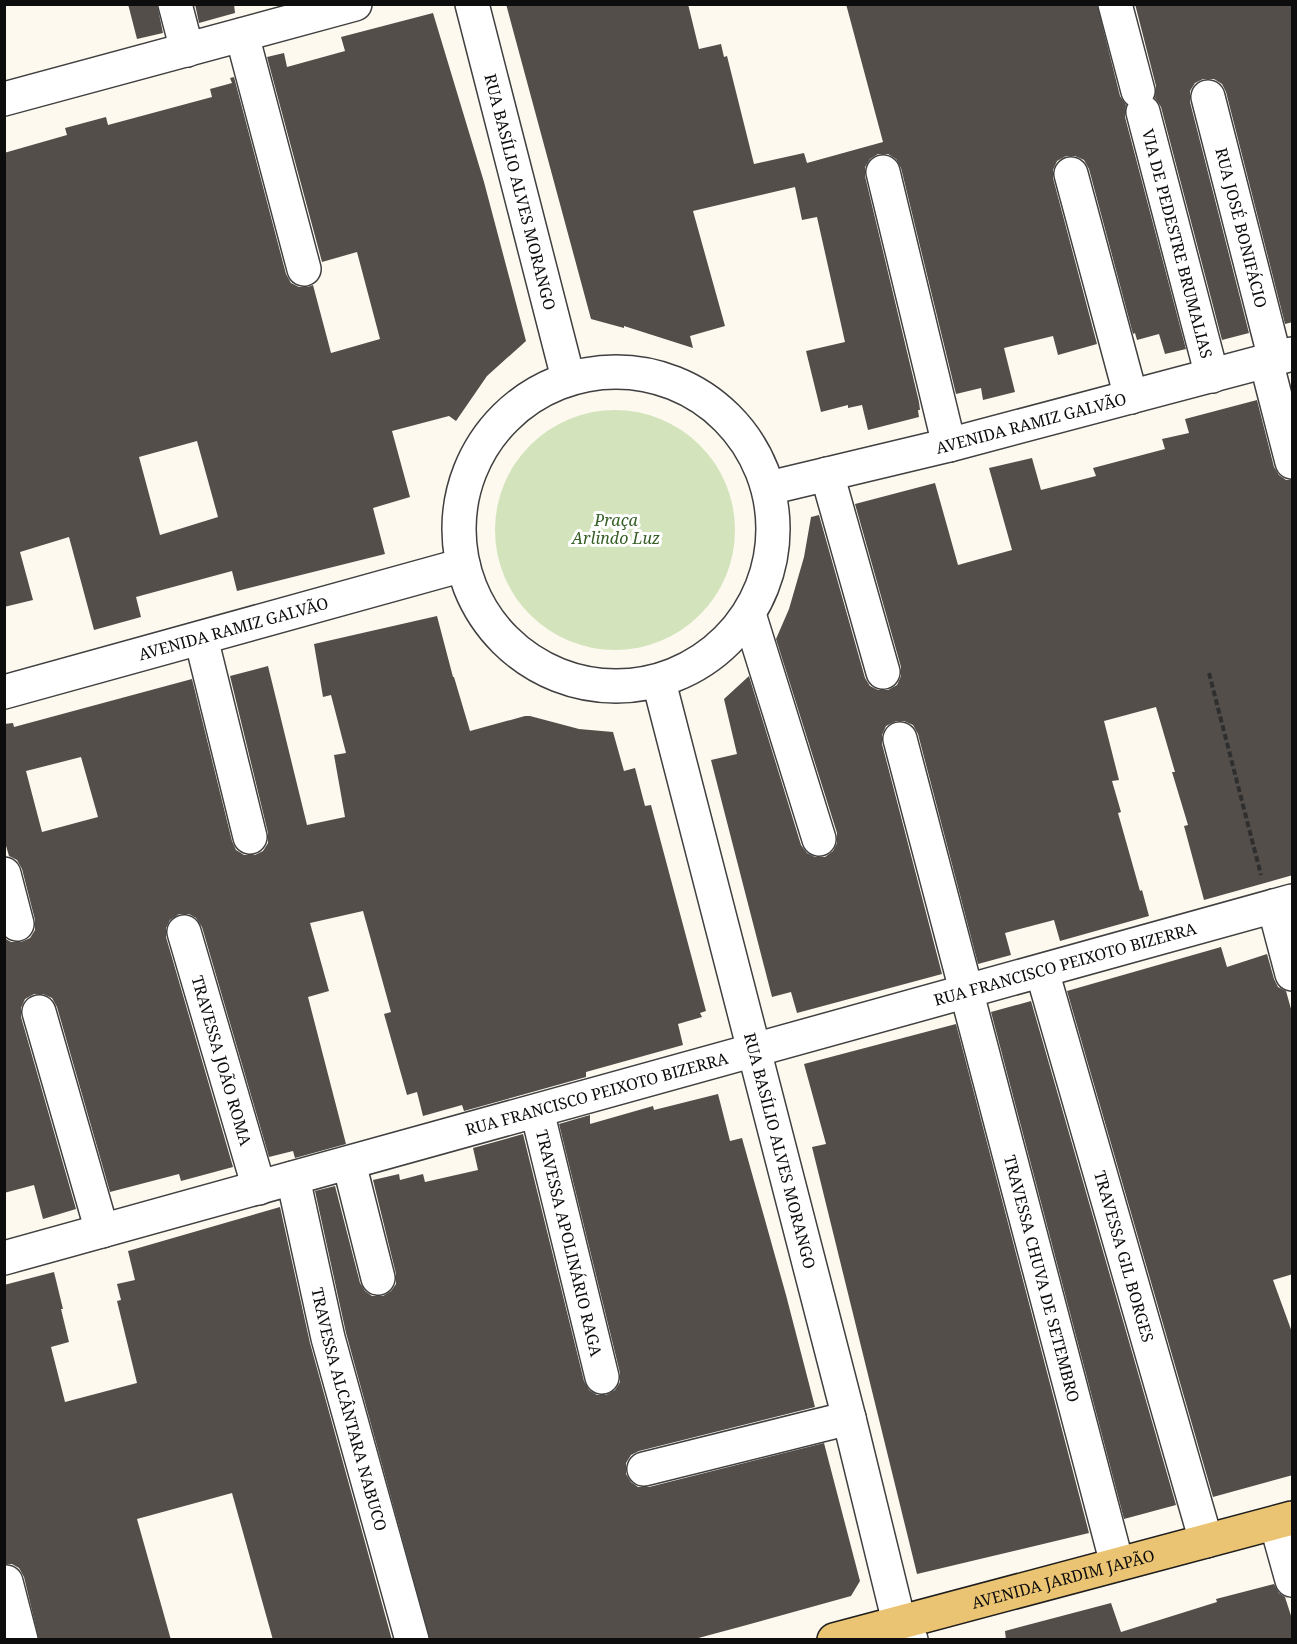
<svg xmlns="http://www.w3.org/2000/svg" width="1297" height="1644" viewBox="0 0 1297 1644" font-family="'Noto Serif',serif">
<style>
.green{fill:#d3e4bc}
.building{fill:#544e4a;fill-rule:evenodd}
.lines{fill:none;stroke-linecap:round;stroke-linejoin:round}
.minor-casing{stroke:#404040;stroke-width:36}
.major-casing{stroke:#1e1e1e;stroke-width:36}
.path{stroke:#2f2f2f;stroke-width:4;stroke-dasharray:6 3;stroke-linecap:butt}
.minor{stroke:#fff;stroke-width:33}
.major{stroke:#eac472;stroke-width:33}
.labels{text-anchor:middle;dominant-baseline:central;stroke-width:6;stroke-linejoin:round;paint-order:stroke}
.street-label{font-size:16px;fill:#0d0d0d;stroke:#fff}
.park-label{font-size:16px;font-style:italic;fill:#345e24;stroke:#fff}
</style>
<rect width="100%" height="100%" fill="#fdf9ef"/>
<!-- green -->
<circle class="green" cx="615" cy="530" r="120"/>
<!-- building -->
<g class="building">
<polygon points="128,4 157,4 163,33 137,39"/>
<polygon points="195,4 234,4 235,13 199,23"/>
<polygon points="506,4 688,4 699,49 721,44 724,57 727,56 754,164 804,153 807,163 883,142 846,4 1097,4 1120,96 1126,105 1125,117 1186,349 1165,354 1159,334 1137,340 1135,333 1133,334 1089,169 1084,160 1075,156 1066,156 1057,161 1053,170 1053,178 1097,344 1058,355 1053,336 1004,348 1015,392 983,400 981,388 956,394 901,168 896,159 888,154 878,154 870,159 865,167 865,176 919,402 920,410 918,410 919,417 868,430 862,405 848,408 848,405 821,412 806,351 845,342 817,217 802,220 795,187 693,211 725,326 690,336 693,348 624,326 624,328 591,319"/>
<polygon points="1135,4 1293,4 1293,322 1285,324 1226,92 1222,84 1214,79 1203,79 1195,83 1190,91 1190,102 1249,333 1222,340 1161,107 1155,98 1156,86"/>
<path d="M433,13L484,182L526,341L487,376L456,421L449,416L392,431L410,497L373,508L385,554L237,591L232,571L136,597L141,617L94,630L69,537L20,552L33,600L4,607V153L67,135L65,128L106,117L108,125L212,97L210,89L232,83L230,78L234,77L286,274L291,283L299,287H308L313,285L331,353L380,339L357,252L322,262L267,57L284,53L287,67L345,51L341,37ZM197,441L218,517L160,535L139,457Z"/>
<polygon points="1257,400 1274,467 1279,475 1286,480 1293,480 1293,875 1204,900 1184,826 1188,825 1172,772 1175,772 1156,707 1104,721 1119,780 1112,781 1121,812 1118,813 1140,891 1142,890 1149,916 1060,941 1054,920 1005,933 1011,955 978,964 918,734 913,725 904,721 896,721 886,726 882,735 882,744 942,974 797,1013 791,992 772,997 711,760 737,754 724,699 749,676 801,845 807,853 815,857 825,857 833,851 837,843 837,833 776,639 789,609 804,557 811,517 819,515 865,678 870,686 878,690 888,690 897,685 901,676 901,667 855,504 935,483 958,565 1012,550 989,468 1032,458 1041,490 1096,476 1093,468 1165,449 1162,439 1189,433 1185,419"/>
<path d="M437,616L453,677H454L470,731L525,716H530L579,729L613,732L624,771L635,768L645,806L651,805L706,1011L700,1013L702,1017L678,1024L683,1045L586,1072V1077L464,1111L462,1105L423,1116L417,1092L407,1095L384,1014L391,1012L363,911L310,923L329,991L308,997L346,1144L295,1158L293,1151L269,1157L202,927L196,918L189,914H179L170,920L166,928V937L233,1167L181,1181L179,1174L110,1192L57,1007L52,998L43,994H34L25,999L21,1008V1017L76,1209L43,1219L34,1185L4,1193V938L11,942H21L30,938L35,930V920L22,869L17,860L9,856L4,839V724L13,723L14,727L192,679L232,841L236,850L244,855H255L263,851L268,843V833L230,676L268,666L307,825L345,817L334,755L346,753L331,695L323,697L314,644ZM81,757L98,817L42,832L26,771Z"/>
<polygon points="1221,947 1227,967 1267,954 1274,979 1278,987 1286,991 1293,1016 1293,1274 1273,1280 1293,1335 1293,1475 1213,1497 1067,991"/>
<polygon points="1031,1001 1176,1505 1124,1519 991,1012"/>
<polygon points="956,1024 1089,1533 917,1574 812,1147 826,1144 804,1064"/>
<polygon points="718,1094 730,1141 742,1138 786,1295 815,1407 639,1451 631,1455 626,1463 626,1474 631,1482 638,1487 649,1487 824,1443 860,1581 851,1596 743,1626 691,1640 430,1640 346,1333 315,1191 335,1186 360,1283 365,1291 372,1296 383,1296 391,1291 396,1284 396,1274 373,1180 399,1174 400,1180 423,1174 425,1182 478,1170 473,1148 523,1134 584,1381 589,1390 597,1395 606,1395 615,1390 620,1382 620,1373 559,1124 590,1115 590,1124 653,1106 654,1110"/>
<polygon points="280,1207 310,1343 392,1640 273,1640 232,1493 137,1519 171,1640 39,1640 24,1577 19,1568 12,1564 4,1564 4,1285 54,1272 63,1309 61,1309 69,1342 51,1347 65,1402 137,1383 117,1301 121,1300 117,1284 135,1280 128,1251"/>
<polygon points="1274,1584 1279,1593 1285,1597 1293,1622 1293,1640 1006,1640 1005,1631 1111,1603 1121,1632 1217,1602 1216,1599"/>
</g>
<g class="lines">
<!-- minor casing -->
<g class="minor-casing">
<g id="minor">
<polyline points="175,4 187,50"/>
<path id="s1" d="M472,4L568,378"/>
<polyline points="1115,4 1138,91"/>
<polyline points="242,35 304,269"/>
<path id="s2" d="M1208,97L1275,359"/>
<polyline points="4,99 355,4"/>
<path id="s3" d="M1143,112L1212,376"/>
<polyline points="883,172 949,445"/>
<polyline points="1071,174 1131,397"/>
<polyline points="1266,361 1292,462"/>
<circle cx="616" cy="529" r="157"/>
<polyline points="827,474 883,672"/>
<path id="s4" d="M769,488L949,445L1292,354"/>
<polyline points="749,614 819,839"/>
<polyline points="201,638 250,837"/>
<path id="s5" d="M659,682L849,1418L899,1622L911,1640"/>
<path id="s6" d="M4,692L463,565"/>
<path id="s7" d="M900,739L1117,1564"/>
<polyline points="4,874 17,924"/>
<polyline points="1274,906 1292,974"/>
<path id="s8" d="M184,932L259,1188"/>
<path id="s9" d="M1042,971L1206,1541"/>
<polyline points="39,1012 102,1231"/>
<path id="s10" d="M537,1111L602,1377"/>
<polyline points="349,1163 378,1278"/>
<path id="s11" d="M293,1178L328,1338L412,1640"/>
<path id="s12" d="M4,1258L1292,901"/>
<polyline points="644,1469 849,1418"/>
<polyline points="1276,1523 1292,1580"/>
<polyline points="6,1582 21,1640"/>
</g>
</g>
<!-- major casing -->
<g class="major-casing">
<g id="major">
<path id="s13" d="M834,1640L1292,1518"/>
</g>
</g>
<!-- path -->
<polyline class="path" points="1209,673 1261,875"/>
<!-- minor -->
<use href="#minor" class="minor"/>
<!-- major -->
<use href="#major" class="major"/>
</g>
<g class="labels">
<!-- street labels -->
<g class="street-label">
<text stroke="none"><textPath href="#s1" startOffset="194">RUA BASÍLIO ALVES MORANGO</textPath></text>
<text stroke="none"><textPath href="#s2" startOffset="135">RUA JOSÉ BONIFÁCIO</textPath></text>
<text stroke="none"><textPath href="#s3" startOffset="136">VIA DE PEDESTRE BRUMALIAS</textPath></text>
<text stroke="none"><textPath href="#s4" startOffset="270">AVENIDA RAMIZ GALVÃO</textPath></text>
<text stroke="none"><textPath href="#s6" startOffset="238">AVENIDA RAMIZ GALVÃO</textPath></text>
<text stroke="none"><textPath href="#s12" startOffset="1101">RUA FRANCISCO PEIXOTO BIZERRA</textPath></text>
<text stroke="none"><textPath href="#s8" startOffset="134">TRAVESSA JOÃO ROMA</textPath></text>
<text stroke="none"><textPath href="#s12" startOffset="615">RUA FRANCISCO PEIXOTO BIZERRA</textPath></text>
<text stroke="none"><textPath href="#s5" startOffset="484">RUA BASÍLIO ALVES MORANGO</textPath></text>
<text stroke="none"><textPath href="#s10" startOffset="136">TRAVESSA APOLINÁRIO RAGA</textPath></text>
<text stroke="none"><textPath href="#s9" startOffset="297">TRAVESSA GIL BORGES</textPath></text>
<text stroke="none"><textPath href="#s7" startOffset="558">TRAVESSA CHUVA DE SETEMBRO</textPath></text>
<text stroke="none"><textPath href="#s11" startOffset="238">TRAVESSA ALCÂNTARA NABUCO</textPath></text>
<text stroke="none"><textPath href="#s13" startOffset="237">AVENIDA JARDIM JAPÃO</textPath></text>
</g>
<!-- park labels -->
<g class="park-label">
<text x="616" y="520">Praça<tspan x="616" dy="18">Arlindo Luz</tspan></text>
</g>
</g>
<!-- border -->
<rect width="1297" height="1644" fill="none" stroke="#0d0d0d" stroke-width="12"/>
</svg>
